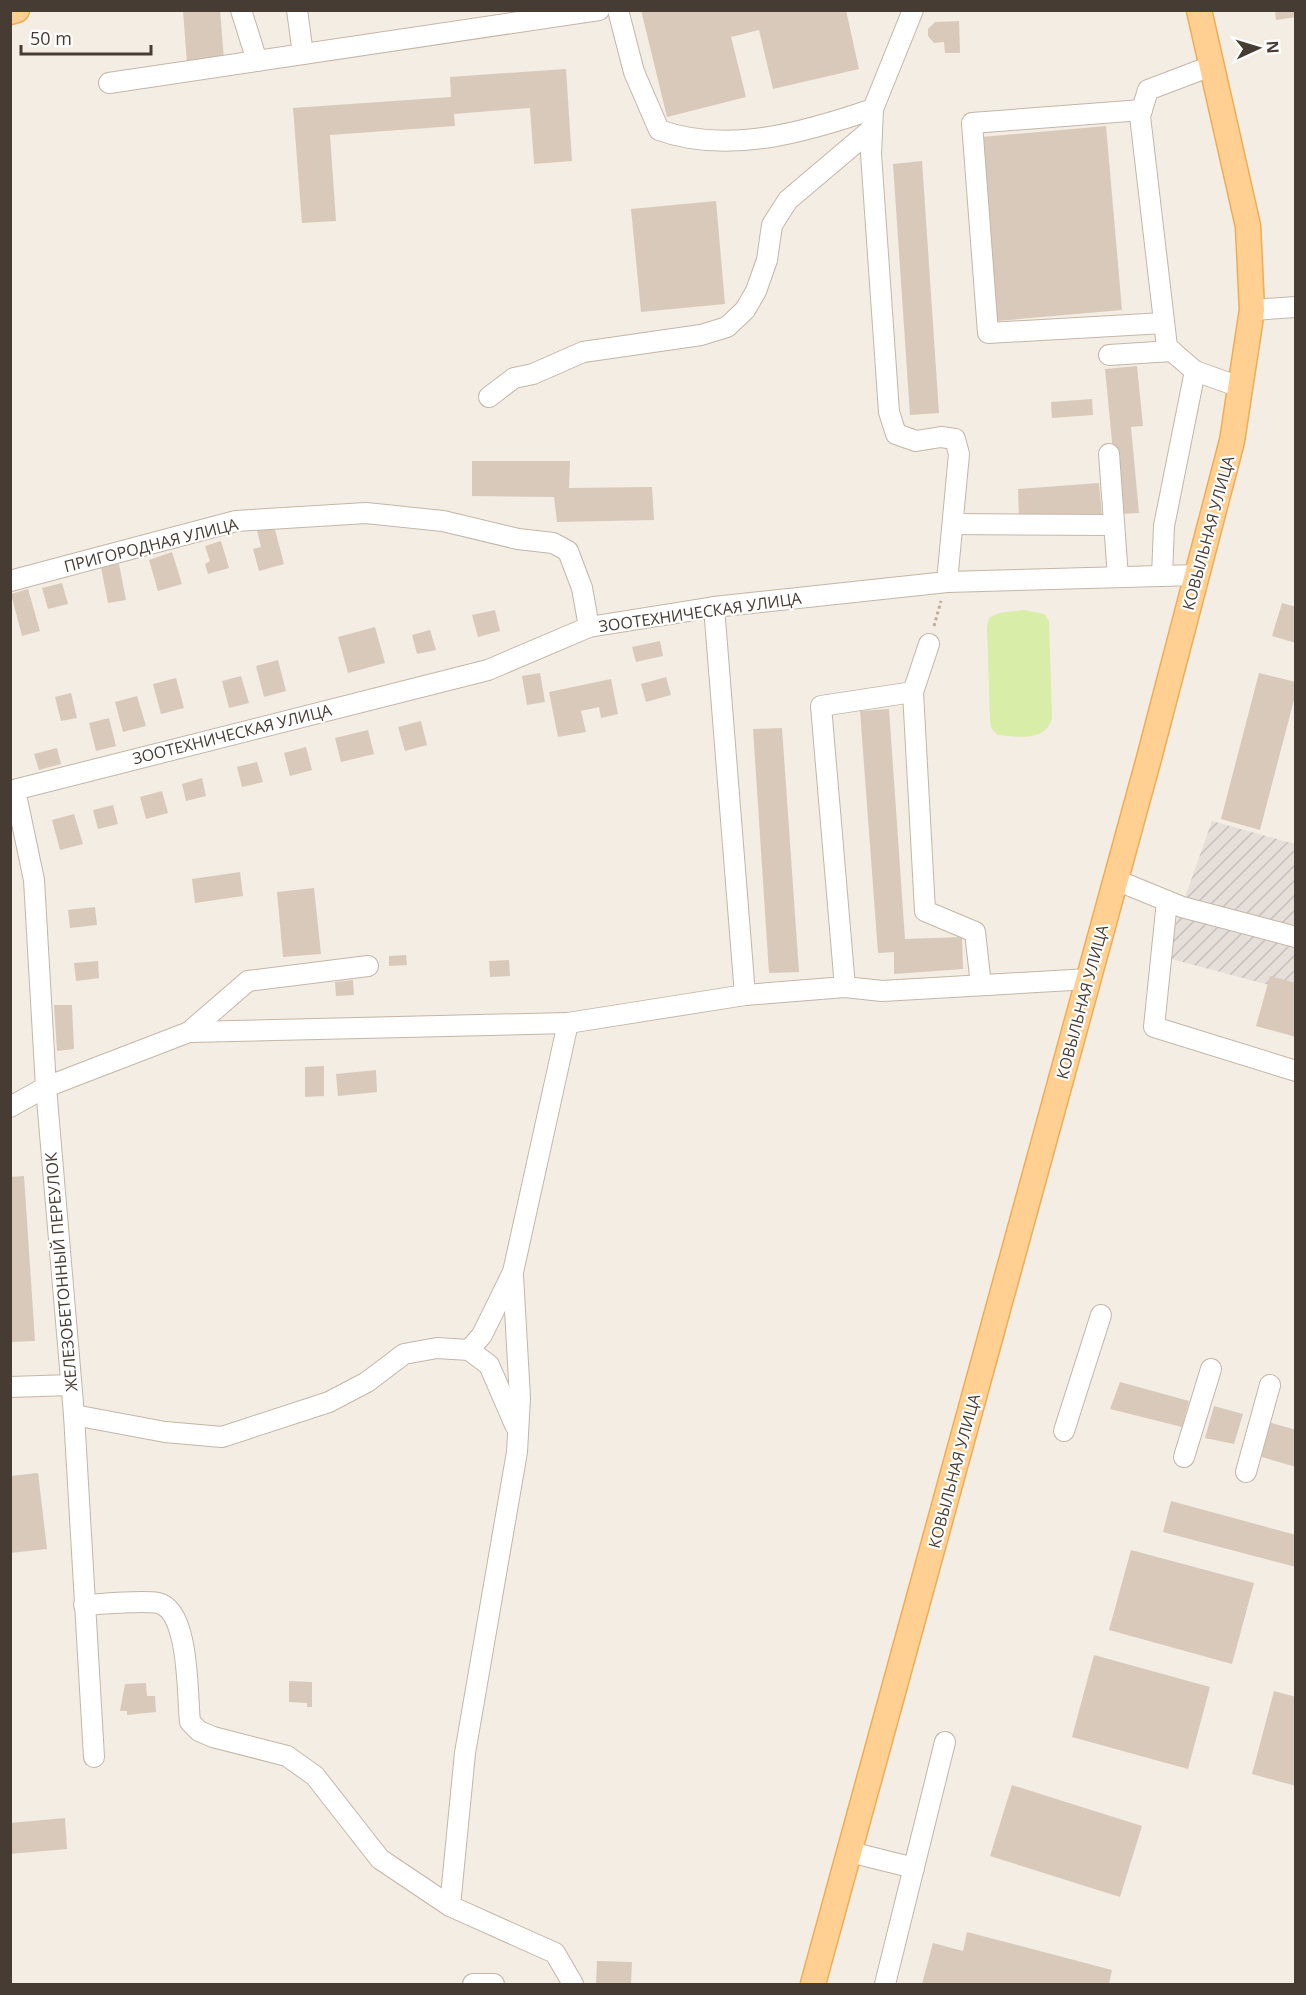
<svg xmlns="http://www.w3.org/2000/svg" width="1306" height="1995" viewBox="0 0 1306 1995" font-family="'Open Sans',sans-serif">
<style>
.industrial{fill:url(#industrial-furrows)}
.garden{fill:#d7eda8}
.building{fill:#d9c9bb}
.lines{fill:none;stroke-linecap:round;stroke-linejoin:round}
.minor-casing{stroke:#c3b6a8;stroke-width:22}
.major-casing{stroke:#f0ac55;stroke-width:27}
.path{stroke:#c3ac95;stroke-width:3;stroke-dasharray:3 3;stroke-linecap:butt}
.minor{stroke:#fff;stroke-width:20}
.major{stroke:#ffd091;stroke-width:24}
.labels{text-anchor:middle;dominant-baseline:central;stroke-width:4.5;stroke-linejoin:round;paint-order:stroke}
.street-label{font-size:16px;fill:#463c33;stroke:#fff}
</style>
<defs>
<pattern id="industrial-furrows" width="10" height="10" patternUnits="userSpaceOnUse" patternTransform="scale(1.5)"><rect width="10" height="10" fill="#e5ded9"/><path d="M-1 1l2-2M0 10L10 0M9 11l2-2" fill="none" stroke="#c6bfbb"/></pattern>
</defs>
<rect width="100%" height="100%" fill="#f4ede3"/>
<!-- industrial -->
<polygon class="industrial" points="1212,821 1295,844 1295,992 1164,957"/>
<!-- garden -->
<path class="garden" d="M1024,610L1044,614L1049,621L1052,718C1046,742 1017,737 998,735L991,728L990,719L987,627L989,618L999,613Z"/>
<!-- building -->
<g class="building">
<polygon points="220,10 224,60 187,63 183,11"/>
<polygon points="641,10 846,10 859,69 773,89 759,30 731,37 746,97 667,117"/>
<polygon points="1275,10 1296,10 1296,17 1276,20"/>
<polygon points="959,21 960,53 945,53 944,42 934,43 928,36 928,29 935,22"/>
<polygon points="566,69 572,161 534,164 530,108 454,114 455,126 330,135 336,221 302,223 293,108 451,97 450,77"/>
<polygon points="1106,126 1122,310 997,321 981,137"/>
<polygon points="922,161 939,413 910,415 893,164"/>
<polygon points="716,201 725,304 641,312 631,209"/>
<polygon points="1137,366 1143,426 1131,427 1139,513 1119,514 1105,369"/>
<polygon points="1092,399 1093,415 1052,418 1051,402"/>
<polygon points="472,461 570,461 569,488 652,487 654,520 557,522 554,497 472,496"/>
<polygon points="1099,483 1102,515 1019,520 1018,489"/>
<polygon points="274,526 284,564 259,571 253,549 261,547 257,530"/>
<polygon points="221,541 229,568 208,574 205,564 210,561 205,546"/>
<polygon points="172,552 182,584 158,591 149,560"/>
<polygon points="119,564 126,600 108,603 101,567"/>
<polygon points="62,583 68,604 48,609 42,588"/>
<polygon points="28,589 40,631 22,636 11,594"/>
<polygon points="1282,603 1296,607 1296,643 1272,636"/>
<polygon points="495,610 500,631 478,637 472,615"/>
<polygon points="375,627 385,663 348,673 338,637"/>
<polygon points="430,630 436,650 417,654 412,635"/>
<polygon points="660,641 663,656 636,662 632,647"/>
<polygon points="278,660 286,691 264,697 256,666"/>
<polygon points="540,673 545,702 527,705 522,676"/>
<polygon points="1259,673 1296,682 1296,692 1260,830 1221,819"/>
<polygon points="241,676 249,703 229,708 222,681"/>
<polygon points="666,677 671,695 646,702 641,684"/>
<polygon points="176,678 184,708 161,714 153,684"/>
<polygon points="611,679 618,714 601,718 599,707 581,711 586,732 558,737 549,692"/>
<polygon points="71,693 77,718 61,721 55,697"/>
<polygon points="137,696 146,726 123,732 115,702"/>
<polygon points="889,709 905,939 962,937 963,969 894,974 894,952 878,953 860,711"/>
<polygon points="109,718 116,746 96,751 89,723"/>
<polygon points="421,721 427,745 405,751 398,727"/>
<polygon points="782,728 799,972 769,973 753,729"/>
<polygon points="368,730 374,754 341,762 335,738"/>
<polygon points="306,747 312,770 290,776 284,753"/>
<polygon points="57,748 61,764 39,770 34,754"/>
<polygon points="257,762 263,782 242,787 237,767"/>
<polygon points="202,778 206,796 186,801 182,784"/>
<polygon points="162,791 168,813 146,819 140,797"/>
<polygon points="113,805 118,824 98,829 93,810"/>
<polygon points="74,814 83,844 60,850 52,820"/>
<polygon points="240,872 243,896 195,903 192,879"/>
<polygon points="314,888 321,954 283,957 277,892"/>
<polygon points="95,907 97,925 70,928 68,910"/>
<polygon points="406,955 407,965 389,966 389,956"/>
<polygon points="509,960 510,976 490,977 489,961"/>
<polygon points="98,961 99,978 76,981 74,963"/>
<polygon points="1270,976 1296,983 1296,1037 1256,1026"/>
<polygon points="353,980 354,995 336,996 335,982"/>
<polygon points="54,1005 72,1005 74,1049 57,1051"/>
<polygon points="324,1066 324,1096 305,1097 305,1067"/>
<polygon points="376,1070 377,1092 338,1096 336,1074"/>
<polygon points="24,1176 35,1341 10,1342 10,1177"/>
<polygon points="1120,1382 1189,1401 1182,1427 1110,1409"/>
<polygon points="1214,1406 1243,1414 1234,1444 1205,1438"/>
<polygon points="1265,1421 1296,1430 1296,1467 1255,1455"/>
<polygon points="38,1473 47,1549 10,1553 10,1476"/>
<polygon points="1171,1501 1296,1535 1296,1567 1163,1532"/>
<polygon points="1131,1550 1254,1583 1232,1664 1109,1630"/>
<polygon points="1094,1655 1210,1687 1188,1769 1072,1737"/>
<polygon points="289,1681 312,1682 312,1707 307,1707 307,1703 289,1702"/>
<polygon points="146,1683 147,1696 155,1696 156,1712 127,1715 127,1711 120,1711 125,1684"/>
<polygon points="1274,1691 1296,1697 1296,1786 1252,1774"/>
<polygon points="1012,1785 1142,1826 1120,1897 990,1856"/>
<polygon points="65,1818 67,1849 10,1854 10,1823"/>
<polygon points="967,1932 1112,1970 1109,1984 922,1984 933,1943 963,1951"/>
<polygon points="597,1961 632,1962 631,1984 596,1984"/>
</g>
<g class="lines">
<!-- minor casing -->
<g class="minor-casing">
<g id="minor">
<polyline points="241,10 257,61"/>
<polyline points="297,10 303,54"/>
<path d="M618,10L634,72L659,130C728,155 806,132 873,109"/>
<polyline points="913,10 873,109 871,154 889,412 896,434 916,441 941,437 955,439 959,454 947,582"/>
<polyline points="1211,66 1148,90 1140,116 1167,347 1195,371 1240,387"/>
<polyline points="109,83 599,10"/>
<polyline points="1142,110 972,123 988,333 1164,323"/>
<polyline points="1252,310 1296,307"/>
<polyline points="1109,355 1172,351"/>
<polyline points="489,397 514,378 533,374 583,352 701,335 727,327 745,310 756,291 767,260 772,225 788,200 872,129"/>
<polyline points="1109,454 1118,577"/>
<polyline points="953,524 1114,525"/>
<polyline points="1162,576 1164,526 1195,371"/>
<polyline points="10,581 236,521 366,513 443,521 518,539 553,543 568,551 582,588 589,627"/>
<polyline points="714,607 745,995"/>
<polyline points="913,692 925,911 975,932 981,985"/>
<polyline points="15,790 34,880 46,1087 74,1415 94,1757"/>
<polyline points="10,791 488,670 589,627 714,607 947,582 1197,575"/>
<polyline points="1116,880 1182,907 1296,937"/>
<polyline points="1167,901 1154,1027 1296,1071"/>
<polyline points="845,987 821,706 913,692 929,644"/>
<polyline points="189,1032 248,981 368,966"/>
<polyline points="10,1107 46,1087 189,1032 568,1023 745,995 845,987 882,991 1089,979"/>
<polyline points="469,1350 489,1365 515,1425"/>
<polyline points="10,1387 71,1385"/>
<polyline points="74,1415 165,1432 222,1437 329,1402 367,1382 404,1354 437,1348 469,1350 482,1335 513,1272 568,1023"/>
<polyline points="1064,1431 1101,1315"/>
<polyline points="1184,1457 1211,1369"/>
<polyline points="1246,1472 1270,1385"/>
<path d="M84,1605C104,1604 141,1600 158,1603C190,1610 187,1696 190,1722L199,1731L213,1737L287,1756L315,1776L380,1859L450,1906L555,1953L573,1984"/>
<polyline points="850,1852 914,1868"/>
<polyline points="450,1906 465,1753 517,1452 520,1398 513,1275"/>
<polyline points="473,1984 494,1984"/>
<polyline points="885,1984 945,1742"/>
</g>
</g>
<!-- major casing -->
<g class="major-casing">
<g id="major">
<polyline points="10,12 17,10"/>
<polyline points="813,1984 1148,762 1232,441 1252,310 1248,226 1199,10"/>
</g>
</g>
<!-- path -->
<polyline class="path" points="934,626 941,601"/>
<!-- minor -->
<use href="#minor" class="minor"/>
<!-- major -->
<use href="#major" class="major"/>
</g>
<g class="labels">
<!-- street labels -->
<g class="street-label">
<text transform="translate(1208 533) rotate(-75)">КОВЫЛЬНАЯ УЛИЦА</text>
<text transform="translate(151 545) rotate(-14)">ПРИГОРОДНАЯ УЛИЦА</text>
<text transform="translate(700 612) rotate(-8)">ЗООТЕХНИЧЕСКАЯ УЛИЦА</text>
<text transform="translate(232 734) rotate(-14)">ЗООТЕХНИЧЕСКАЯ УЛИЦА</text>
<text transform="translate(1082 1002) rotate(-75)">КОВЫЛЬНАЯ УЛИЦА</text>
<text transform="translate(61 1272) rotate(-95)">ЖЕЛЕЗОБЕТОННЫЙ ПЕРЕУЛОК</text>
<text transform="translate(954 1471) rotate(-75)">КОВЫЛЬНАЯ УЛИЦА</text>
</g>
</g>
<!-- border -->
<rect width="1306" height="1995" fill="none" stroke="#463c33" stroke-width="24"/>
<!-- north arrow -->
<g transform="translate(1258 48) rotate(86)" stroke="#ffffff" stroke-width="4.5" paint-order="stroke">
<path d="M0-4.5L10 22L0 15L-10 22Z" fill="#463c33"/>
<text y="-9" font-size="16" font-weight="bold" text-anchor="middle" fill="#463c33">N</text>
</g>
<!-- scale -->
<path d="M21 45v9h130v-9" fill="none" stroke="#463c33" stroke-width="3"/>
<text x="30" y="45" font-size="18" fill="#463c33" stroke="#ffffff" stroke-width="4.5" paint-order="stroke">50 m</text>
</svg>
